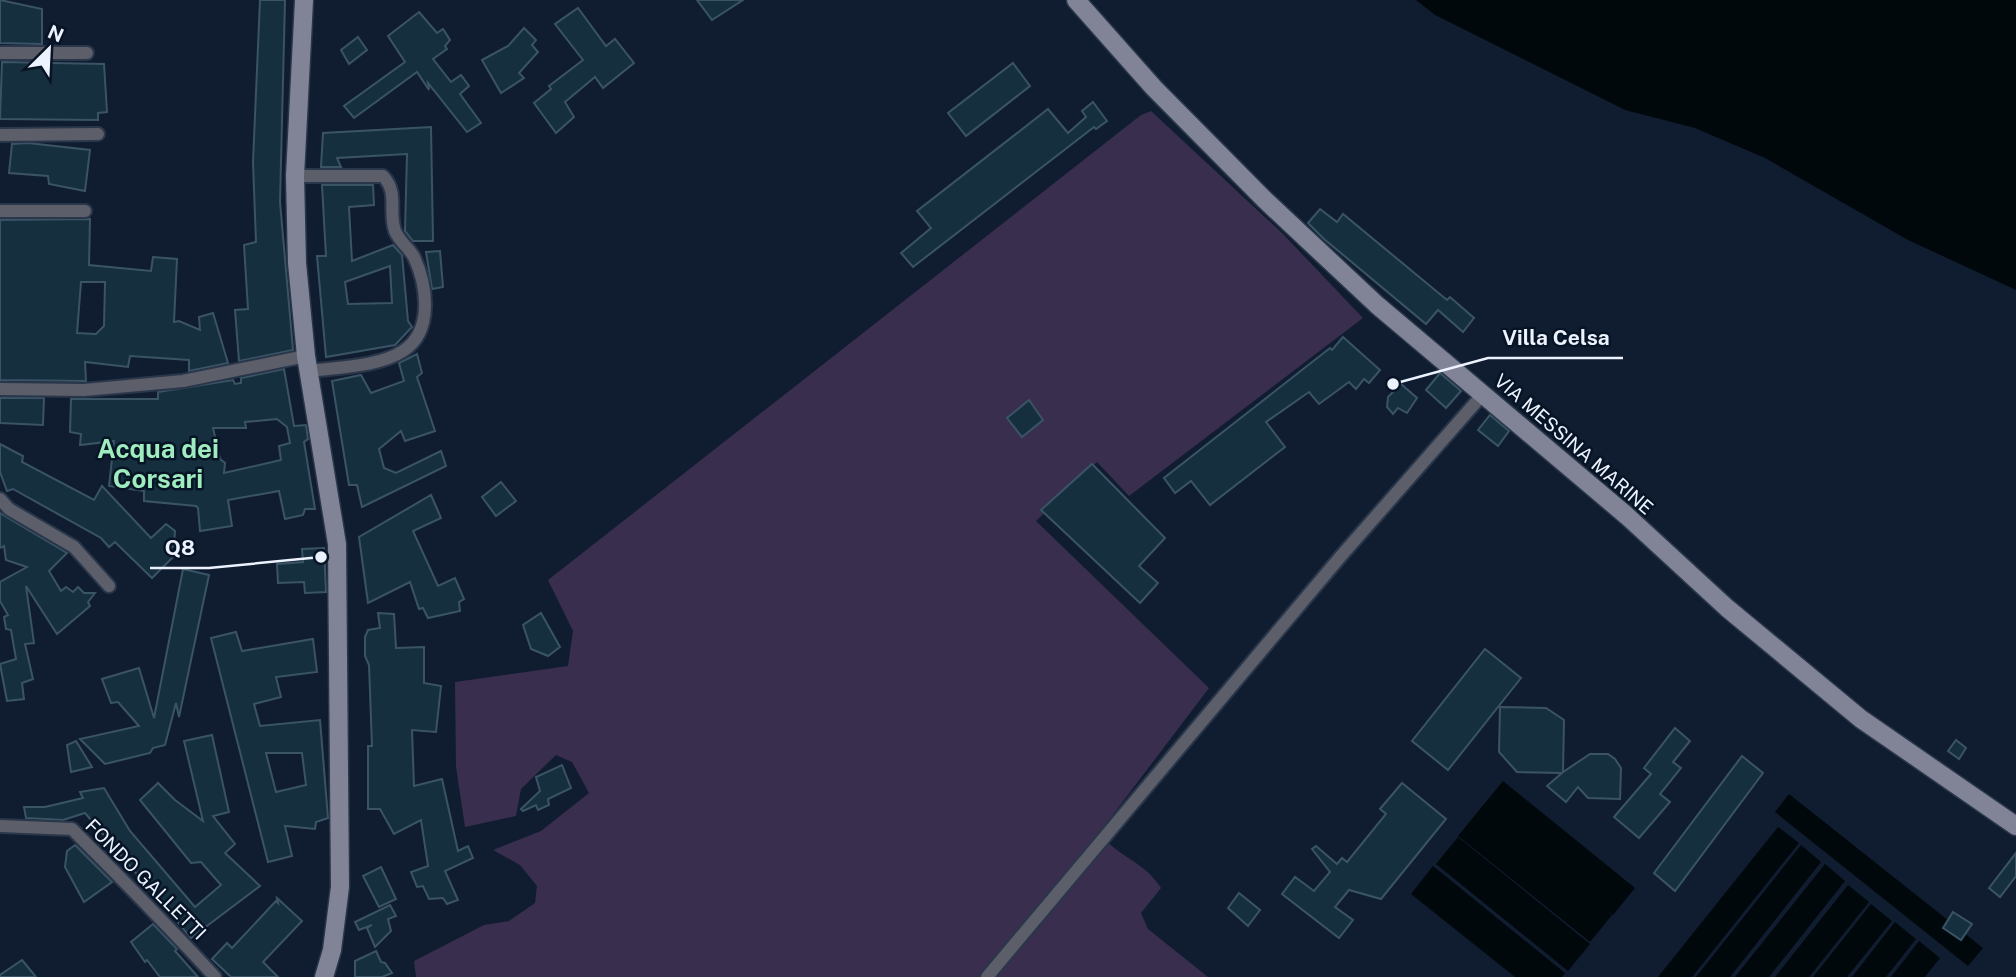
<svg xmlns="http://www.w3.org/2000/svg" width="2016" height="977" viewBox="0 0 2016 977" font-family="'Public Sans',sans-serif">
<style>
.green{fill:#392e4e}
.water{fill:#00080c}
.building{fill:#162f3e;stroke:#3a5466;stroke-width:2;fill-rule:evenodd}
.lines{fill:none;stroke-linecap:round;stroke-linejoin:round}
.minor-casing{stroke:#2a374a;stroke-width:16}
.secondary-casing{stroke:#2a374a;stroke-width:21}
.minor{stroke:#5c5e6a;stroke-width:12}
.secondary{stroke:#818497;stroke-width:18}
.labels{text-anchor:middle;dominant-baseline:central;stroke-width:5;stroke-linejoin:round;paint-order:stroke}
.street-label{font-size:19px;fill:#ecf3fe;stroke:#071426}
.district-label{font-size:26px;font-weight:bold;fill:#9fecbe;stroke:#071426}
.leader{fill:none;stroke:#ecf3fe;stroke-width:2.5}
.callout-dot{fill:#ecf3fe;stroke:#071426;stroke-width:2.5}
.callout-label{font-size:21px;text-anchor:middle;font-weight:bold;fill:#ecf3fe;stroke:#071426;stroke-width:5;stroke-linejoin:round;paint-order:stroke}
</style>
<rect width="100%" height="100%" fill="#101d31"/>
<!-- green -->
<path class="green" d="M1151,111L1282,233L1363,318L1129,496L1097,462L1036,521L1209,688L1099,833C1118,857 1145,862 1161,888L1141,913L1148,929L1208,977H416L414,961L484,925L509,921L535,903L537,886L520,865L493,850L541,831L589,793L572,762L556,755L521,789L516,816L465,827L456,767L455,682L568,666L573,631L548,580L1141,115Z"/>
<!-- water -->
<g class="water">
<polygon points="1416,0 2016,0 2016,290 1908,240 1765,158 1695,128 1625,110 1435,15"/>
<polygon points="1503,781 1635,888 1613,915 1606,910 1612,915 1590,942 1458,836"/>
<polygon points="1789,794 1983,948 1968,966 1775,812"/>
<polygon points="1778,827 1799,843 1692,977 1658,977"/>
<polygon points="1458,837 1590,944 1568,971 1436,864"/>
<polygon points="1801,845 1821,862 1730,977 1696,977"/>
<polygon points="1825,864 1845,881 1769,977 1735,977"/>
<polygon points="1433,866 1565,973 1562,977 1515,977 1411,894"/>
<polygon points="1848,885 1869,902 1809,977 1775,977"/>
<polygon points="1871,904 1892,921 1847,977 1813,977"/>
<polygon points="1895,922 1916,939 1886,977 1852,977"/>
<polygon points="1919,941 1940,958 1925,977 1891,977"/>
</g>
<!-- building -->
<g class="building">
<polygon points="0,0 42,9 42,44 0,43"/>
<polygon points="260,0 285,0 280,202 293,350 239,361 235,310 248,309 244,245 256,242 253,162"/>
<polygon points="697,0 743,0 712,20"/>
<polygon points="578,8 606,46 615,39 634,63 603,88 595,77 565,102 574,117 556,133 534,103 551,89 549,86 583,60 555,24"/>
<polygon points="419,12 437,33 443,29 450,40 445,46 447,49 433,59 451,82 461,75 469,86 460,94 481,123 467,132 428,83 429,90 417,72 354,118 344,106 405,62 388,36"/>
<polygon points="524,28 536,40 532,45 538,52 519,73 524,78 501,93 482,60 508,46"/>
<polygon points="358,37 367,50 349,64 341,50"/>
<polygon points="2,62 104,64 107,112 98,113 98,120 0,119"/>
<polygon points="1013,63 1030,86 966,136 948,113"/>
<polygon points="1093,102 1107,121 1096,129 1094,127 913,267 901,253 931,228 917,211 1048,109 1068,133 1086,117 1082,111"/>
<polygon points="431,127 433,241 413,241 405,231 407,154 337,158 341,167 321,167 323,133"/>
<polygon points="28,143 90,150 85,191 49,184 48,176 9,173 12,144"/>
<path d="M322,185H373L374,205L349,207L352,261L393,245L402,255L408,321L412,327L395,345L326,357L317,256H326ZM390,266L392,303L348,304L345,282Z"/>
<polygon points="1320,209 1337,222 1343,214 1447,300 1450,297 1474,318 1463,332 1438,310 1426,324 1324,239 1308,223"/>
<path d="M90,219L89,265L151,271L153,257L177,259L174,322L179,321L200,330L199,317L213,313L228,363L189,371V360L130,356L128,367L85,362L86,381L0,380V220ZM81,282H105L104,326L96,334L77,333Z"/>
<polygon points="440,251 443,287 432,289 426,252"/>
<polygon points="1343,337 1380,370 1369,383 1364,379 1356,389 1349,382 1319,404 1309,392 1266,422 1285,447 1210,505 1191,481 1175,493 1164,478 1330,348 1332,350"/>
<polygon points="417,354 422,373 417,377 435,431 405,441 401,431 379,449 384,468 396,473 441,451 446,466 362,507 357,485 349,485 332,381 361,375 371,393 404,381 399,363"/>
<path d="M284,369L294,426L306,425L308,439L304,442L315,509H305L303,515L285,519L279,491L228,500L232,526L200,531L198,508L196,506L144,501V491L109,486L114,441L80,445L81,434L70,432L71,399H158V392L233,380L235,384L241,383V378ZM277,419L287,427L290,443L279,446L281,460L224,473L225,463L220,459L213,428H246L245,422Z"/>
<polygon points="1440,373 1461,391 1446,408 1426,390"/>
<polygon points="1401,384 1417,398 1407,413 1398,408 1393,414 1387,407 1388,397"/>
<polygon points="0,398 44,398 43,425 0,423"/>
<polygon points="1029,400 1043,420 1022,437 1007,418"/>
<polygon points="1490,415 1509,431 1498,446 1478,430"/>
<polygon points="0,444 23,456 22,462 94,500 102,486 151,538 166,524 175,531 174,546 169,549 173,557 152,578 115,542 109,547 101,538 13,489 7,491 0,472"/>
<polygon points="1092,464 1165,538 1139,566 1158,583 1140,603 1041,510"/>
<polygon points="501,482 516,501 496,516 482,497"/>
<polygon points="431,495 441,518 413,531 438,586 455,578 464,599 459,602 460,611 428,618 423,608 419,609 410,582 368,603 359,537"/>
<polygon points="0,513 67,553 49,571 61,591 66,587 73,592 78,587 84,593 95,593 88,602 90,606 57,634 26,586 34,643 25,644 33,679 22,683 24,699 7,701 0,664 16,659 11,630 6,629 4,617 8,615 0,601 0,582 27,567 6,560 4,546 0,548"/>
<polygon points="324,548 326,592 305,593 304,582 278,583 277,564 303,562 302,549"/>
<polygon points="183,569 209,575 179,717 176,703 165,745 153,748 150,753 105,764 80,739 139,726 118,702 111,703 102,679 139,668 154,718"/>
<polygon points="378,613 394,614 396,648 424,647 424,683 441,686 436,732 412,730 414,786 442,779 458,851 468,846 473,858 445,871 458,900 447,904 443,898 429,899 423,886 417,887 411,872 428,866 421,820 394,834 380,809 368,809 368,746 372,746 369,665 365,656 365,637 368,630 380,628"/>
<polygon points="541,613 560,647 548,656 531,649 523,625"/>
<path d="M236,632L242,651L313,639L317,672L276,677L281,697L254,704L260,726L320,720L328,818L316,822L315,829L285,826L292,856L268,862L211,638ZM266,753H302L306,785L276,792Z"/>
<polygon points="1485,649 1521,678 1448,770 1412,741"/>
<polygon points="1500,707 1546,708 1564,720 1563,772 1590,754 1608,754 1615,759 1621,768 1620,799 1588,798 1578,787 1566,802 1547,786 1562,773 1517,772 1499,752"/>
<polygon points="1675,728 1690,741 1673,762 1681,768 1660,794 1670,802 1639,838 1614,817 1651,774 1644,768"/>
<polygon points="212,735 229,812 213,816 235,844 225,853 260,886 191,938 85,813 63,820 26,818 24,807 45,807 83,798 80,792 104,788 130,831 195,907 221,885 201,862 191,863 140,800 158,783 175,800 203,821 184,741"/>
<polygon points="1956,740 1966,748 1959,759 1948,751"/>
<polygon points="76,741 92,767 71,772 67,745"/>
<polygon points="1742,756 1763,773 1675,891 1654,873"/>
<polygon points="562,765 571,788 548,799 549,805 538,810 536,805 523,811 521,809 540,791 536,777"/>
<polygon points="1402,783 1446,819 1381,899 1349,890 1335,907 1353,920 1339,938 1282,894 1295,877 1314,891 1330,872 1312,849 1316,846 1337,864 1342,858 1347,862 1386,814 1380,809"/>
<polygon points="75,845 112,882 84,902 65,867 67,851"/>
<polygon points="2016,853 2016,876 2000,897 1989,888"/>
<polygon points="381,867 396,899 379,907 363,876"/>
<polygon points="1239,893 1260,910 1248,926 1228,908"/>
<polygon points="277,898 302,921 263,962 278,977 231,977 212,959 227,943 232,948 276,901 278,903"/>
<polygon points="390,905 396,916 388,919 391,931 375,947 367,928 372,925 359,930 355,922"/>
<polygon points="1953,912 1972,924 1961,940 1943,928"/>
<polygon points="153,924 177,949 175,951 198,977 160,977 147,960 145,962 131,942"/>
<polygon points="376,951 381,962 385,963 392,973 382,977 355,977 355,961"/>
<polygon points="22,960 36,977 0,977 0,975"/>
</g>
<g class="lines">
<!-- minor casing -->
<g class="minor-casing">
<g id="minor">
<polyline points="0,53 87,53"/>
<polyline points="0,135 98,134"/>
<path d="M295,176H383C399,193 388,211 395,231C399,241 409,248 414,257C427,285 434,331 403,351C378,367 338,367 309,371"/>
<polyline points="0,211 85,211"/>
<polyline points="0,389 84,390 183,381 306,356"/>
<polyline points="0,499 9,509 74,547 109,586"/>
<path d="M0,826L72,829C121,878 168,926 215,977"/>
<polyline points="987,977 1341,556 1484,393"/>
</g>
</g>
<!-- secondary casing -->
<g class="secondary-casing">
<g id="secondary">
<polyline points="304,0 295,176 297,263 306,356 337,544 340,887 332,950 324,977"/>
<polyline points="1076,0 1154,88 1265,200 1377,305 1627,516 1727,608 1861,719 2016,826"/>
</g>
</g>
<!-- minor -->
<use href="#minor" class="minor"/>
<!-- secondary -->
<use href="#secondary" class="secondary"/>
</g>
<g class="labels">
<!-- street labels -->
<g class="street-label">
<text transform="translate(1574 444) rotate(41)">VIA MESSINA MARINE</text>
<text transform="translate(146 879) rotate(45)">FONDO GALLETTI</text>
</g>
<!-- district labels -->
<g class="district-label">
<text x="158" y="448">Acqua dei<tspan x="158" dy="30">Corsari</tspan></text>
</g>
</g>
<!-- callouts -->
<path class="leader" d="M1393 384L1488 358H1623M321 557L209 568H150"/>
<g class="callout-dot">
<circle cx="1393" cy="384" r="7"/>
<circle cx="321" cy="557" r="7"/>
</g>
<g class="callout-label">
<text x="1556" y="345">Villa Celsa</text>
<text x="180" y="555">Q8</text>
</g>
<!-- north arrow -->
<g transform="translate(49 49) rotate(24)" stroke="#071426" stroke-width="5" paint-order="stroke">
<path d="M0-5L12 26L0 18L-12 26Z" fill="#ecf3fe"/>
<text y="-10" font-size="19" font-weight="bold" text-anchor="middle" fill="#ecf3fe">N</text>
</g>
</svg>
